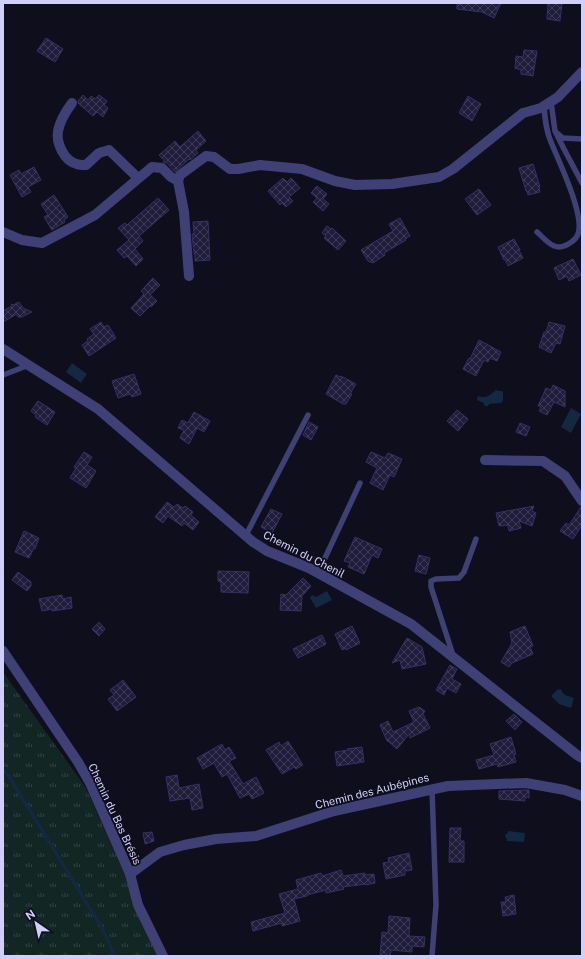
<svg xmlns="http://www.w3.org/2000/svg" width="585" height="959" viewBox="0 0 585 959" font-family="'Public Sans',sans-serif">
<style>
.grass{fill:url(#grass-tufts)}
.water{fill:#132841}
.lines{fill:none;stroke-linecap:round;stroke-linejoin:round}
.stream{stroke:#132841;stroke-width:3.5}
.building{fill:url(#building-cross-hatch);stroke:#373065}
.service{stroke:#3e4076;stroke-width:5.5}
.minor{stroke:#3e4076;stroke-width:10}
.labels{text-anchor:middle;dominant-baseline:central;stroke-width:3.5;stroke-linejoin:round;paint-order:stroke}
.street-label{font-size:11px;fill:#d0cffa;stroke:#0f0e1c}
</style>
<defs>
<pattern id="grass-tufts" width="24" height="20" patternUnits="userSpaceOnUse"><rect width="24" height="20" fill="#122623"/><path d="M3 7l-1-3M5 7V3M7 7l1-3M15 17l-1-3M17 17v-4M19 17l1-3" fill="none" stroke="#344"/></pattern>
<pattern id="building-cross-hatch" width="8" height="8" patternUnits="userSpaceOnUse"><rect width="8" height="8" fill="#201c3b"/><path d="M0 0l8 8M0 8l8-8" fill="none" stroke="#3f3c58"/></pattern>
</defs>
<rect width="100%" height="100%" fill="#0f0e1c"/>
<!-- grass -->
<polygon class="grass" points="3,672 86,788 161,956 3,956"/>
<!-- water -->
<g class="water">
<polygon points="72,363 87,374 81,383 66,372"/>
<path d="M496,390L500,391H502L503,392V401L501,403L489,404L488,406H485L484,405V403L477,400L478,396C487,399 489,395 496,390Z"/>
<polygon points="571,408 581,414 571,433 561,427"/>
<polygon points="327,591 332,600 316,608 310,598 311,596 313,595 316,597"/>
<polygon points="558,689 559,690 560,689 562,691 562,692 565,695 574,698 571,708 559,704 551,696"/>
<polygon points="508,831 525,833 524,842 507,841 507,839 506,838 505,835 508,833"/>
</g>
<g class="lines">
<!-- stream -->
<polyline class="stream" points="3,770 8,775 102,928 115,956"/>
</g>
<!-- building -->
<g class="building">
<polygon points="457,3 501,3 494,18 482,12 457,9"/>
<polygon points="548,3 562,3 560,21 547,19"/>
<polygon points="46,38 63,49 55,62 37,51"/>
<polygon points="524,50 537,51 533,76 521,74 521,70 515,68 516,56 523,57"/>
<polygon points="83,95 88,100 91,96 95,99 99,95 107,101 104,105 108,108 103,117 97,112 93,116 78,103 78,101"/>
<polygon points="468,96 481,104 472,121 459,113"/>
<polygon points="198,131 206,141 196,150 198,153 190,160 189,159 175,172 167,163 163,162 164,160 159,155 175,141 180,147"/>
<polygon points="533,164 540,187 539,187 540,192 528,195 527,191 526,191 519,168"/>
<polygon points="34,167 41,180 28,187 31,192 22,197 10,175 19,170 21,174"/>
<polygon points="283,178 287,182 291,178 300,188 289,197 293,201 286,207 282,203 280,205 268,191"/>
<polygon points="317,186 327,194 323,199 329,204 323,211 313,202 317,198 311,193"/>
<polygon points="479,189 491,205 477,215 465,199"/>
<polygon points="54,195 68,217 64,220 65,222 52,230 44,217 48,215 41,204"/>
<polygon points="158,198 169,210 139,236 143,241 135,249 143,259 136,266 127,256 124,258 117,250 129,240 118,228 125,223 127,225"/>
<polygon points="400,218 410,236 405,239 406,240 384,253 385,255 373,263 368,261 361,250 393,231 389,224"/>
<polygon points="208,221 210,260 195,261 195,254 194,254 192,234 194,234 193,222"/>
<polygon points="327,226 331,229 332,228 346,241 338,250 324,238 326,236 322,233"/>
<polygon points="514,239 520,250 519,250 523,258 508,266 505,259 504,260 498,247"/>
<polygon points="573,259 581,275 569,281 567,276 559,280 554,268"/>
<polygon points="153,278 160,285 150,295 157,301 151,307 150,306 140,316 131,308 144,294 141,291"/>
<polygon points="19,302 23,308 32,312 22,317 18,317 17,314 3,322 3,311 12,306 11,304 13,305"/>
<polygon points="101,322 104,327 108,325 116,338 89,356 82,345 88,341 87,339 94,334 90,329"/>
<polygon points="549,322 565,326 560,344 556,343 551,353 539,347 544,332 546,332"/>
<polygon points="479,340 501,352 497,361 490,358 488,362 484,360 476,376 463,369 469,358 470,359"/>
<polygon points="134,374 141,394 132,397 130,394 118,398 112,381"/>
<polygon points="336,375 340,377 341,376 356,384 350,394 352,394 346,404 343,404 326,394"/>
<polygon points="553,385 565,391 565,407 554,402 547,415 539,411 541,407 538,406 546,388 551,390"/>
<polygon points="38,401 55,412 47,425 35,417 36,415 31,411"/>
<polygon points="457,410 468,419 458,431 447,421"/>
<polygon points="194,412 210,421 204,432 197,428 189,444 180,438 184,430 178,428 182,420 188,423"/>
<polygon points="309,422 318,427 311,440 303,435"/>
<polygon points="520,423 530,427 526,436 516,432"/>
<polygon points="84,452 92,457 87,465 96,471 86,488 70,478 76,468 74,467"/>
<polygon points="371,452 385,458 388,453 402,459 394,477 390,475 383,490 370,483 377,468 366,462"/>
<polygon points="167,502 174,507 177,504 183,508 185,506 193,512 191,515 199,522 193,530 184,523 182,526 168,516 163,523 155,517"/>
<polygon points="534,506 532,511 536,513 532,526 519,521 521,528 509,531 508,525 499,526 496,513"/>
<polygon points="581,507 582,507 582,525 573,539 560,531 566,523 569,525"/>
<polygon points="271,509 282,514 272,533 261,527"/>
<polygon points="24,531 39,538 35,549 34,548 29,558 15,552"/>
<polygon points="355,537 382,549 378,558 372,555 364,574 348,567 350,563 344,561"/>
<polygon points="419,555 430,558 426,574 415,571"/>
<polygon points="218,571 249,572 248,593 221,592 221,582 218,581"/>
<polygon points="18,572 31,582 31,586 27,591 12,580"/>
<polygon points="303,578 311,586 302,596 301,611 280,610 281,594 286,595"/>
<polygon points="62,595 63,599 71,597 72,608 52,611 52,609 42,611 39,599"/>
<polygon points="99,622 105,629 99,636 92,629"/>
<polygon points="352,626 360,643 346,650 346,648 342,650 335,634"/>
<polygon points="525,626 533,646 530,647 533,654 512,663 509,667 501,662 512,643 510,632"/>
<polygon points="322,635 326,644 298,658 293,649"/>
<polygon points="407,638 422,647 426,664 402,669 400,660 392,663"/>
<polygon points="450,665 457,669 452,679 461,684 456,693 447,688 444,695 436,690"/>
<polygon points="123,680 136,697 117,711 108,699 114,695 110,690"/>
<polygon points="419,707 425,711 423,714 430,728 410,738 409,734 397,749 388,741 387,741 380,725 388,721 393,732 414,722 409,711"/>
<polygon points="514,714 522,722 515,730 506,721"/>
<polygon points="511,737 516,754 514,755 516,762 498,767 497,764 479,769 476,760 494,755 490,744"/>
<polygon points="288,741 303,765 296,769 294,767 282,774 266,750 279,742 281,746"/>
<polygon points="222,744 225,750 229,747 236,758 229,761 243,784 256,777 264,793 252,799 249,794 240,798 227,774 222,777 214,763 203,769 197,758"/>
<polygon points="362,747 364,762 337,766 335,752 348,750 347,749"/>
<polygon points="177,775 179,788 199,784 203,808 192,810 190,798 170,801 166,777"/>
<polygon points="526,790 529,790 529,798 525,797 525,801 499,799 499,791"/>
<polygon points="450,828 461,828 460,841 464,841 464,862 449,862"/>
<polygon points="152,832 154,841 145,844 143,833"/>
<polygon points="409,853 412,870 405,871 405,875 386,879 383,863 389,862 388,858"/>
<polygon points="341,870 343,876 365,873 365,875 374,874 375,883 366,885 366,884 343,887 344,889 326,893 326,890 307,895 307,896 294,899 300,921 282,926 282,923 253,931 251,922 285,913 279,894 298,889 296,880 321,873 322,876"/>
<polygon points="514,895 516,914 503,916 501,902 506,902 505,897"/>
<polygon points="389,916 410,918 409,936 425,937 424,947 412,946 412,952 391,950 390,956 380,956 382,932 388,933"/>
</g>
<g class="lines">
<!-- service -->
<g class="service">
<polyline points="551,102 555,131 564,149 582,183"/>
<polyline points="557,133 563,138 582,139"/>
<path d="M537,232C548,242 555,253 570,243C573,241 577,238 578,234C585,215 559,162 551,142C546,131 545,119 544,106"/>
<polyline points="3,375 29,365"/>
<polyline points="246,535 308,415"/>
<polyline points="318,573 360,483"/>
<polyline points="453,655 431,587 431,581 436,579 459,578 464,572 476,539"/>
<polyline points="432,956 436,905 432,789"/>
</g>
<!-- minor -->
<g class="minor">
<path d="M72,103C66,111 60,121 58,131C56,143 64,161 77,164C79,165 83,165 86,165L99,153L109,150L138,178"/>
<polyline points="3,232 22,240 42,243 95,215 152,167 162,168 171,177 178,181"/>
<polyline points="189,276 184,212 178,181 180,175 206,156 214,157 230,169 238,169 260,165 302,169 335,181 355,185 392,184 439,177 453,169 523,113 541,108 558,97 582,72"/>
<polyline points="3,349 98,409 253,542 267,551 309,568 411,624 577,755 582,758"/>
<polyline points="485,460 543,461 565,476 582,501"/>
<polyline points="3,651 78,762 90,783 130,874 138,905 163,956"/>
<polyline points="130,874 141,866 160,852 184,845 216,839 256,836 334,811 448,786 526,783 565,790 582,796"/>
</g>
</g>
<g class="labels">
<!-- street labels -->
<g class="street-label">
<text transform="translate(304 554) rotate(27)">Chemin du Chenil</text>
<text transform="translate(372 791) rotate(-14)">Chemin des Aubépines</text>
<text transform="translate(115 814) rotate(65)">Chemin du Bas Brésis</text>
</g>
</g>
<!-- border -->
<rect width="585" height="959" fill="none" stroke="#d0cffa" stroke-width="8"/>
<!-- north arrow -->
<g transform="translate(36 923) rotate(326)" stroke="#0f0e1c" stroke-width="3" paint-order="stroke">
<path d="M0-3L7 15L0 10L-7 15Z" fill="#d0cffa"/>
<text y="-6" font-size="11" font-weight="bold" text-anchor="middle" fill="#d0cffa">N</text>
</g>
</svg>
